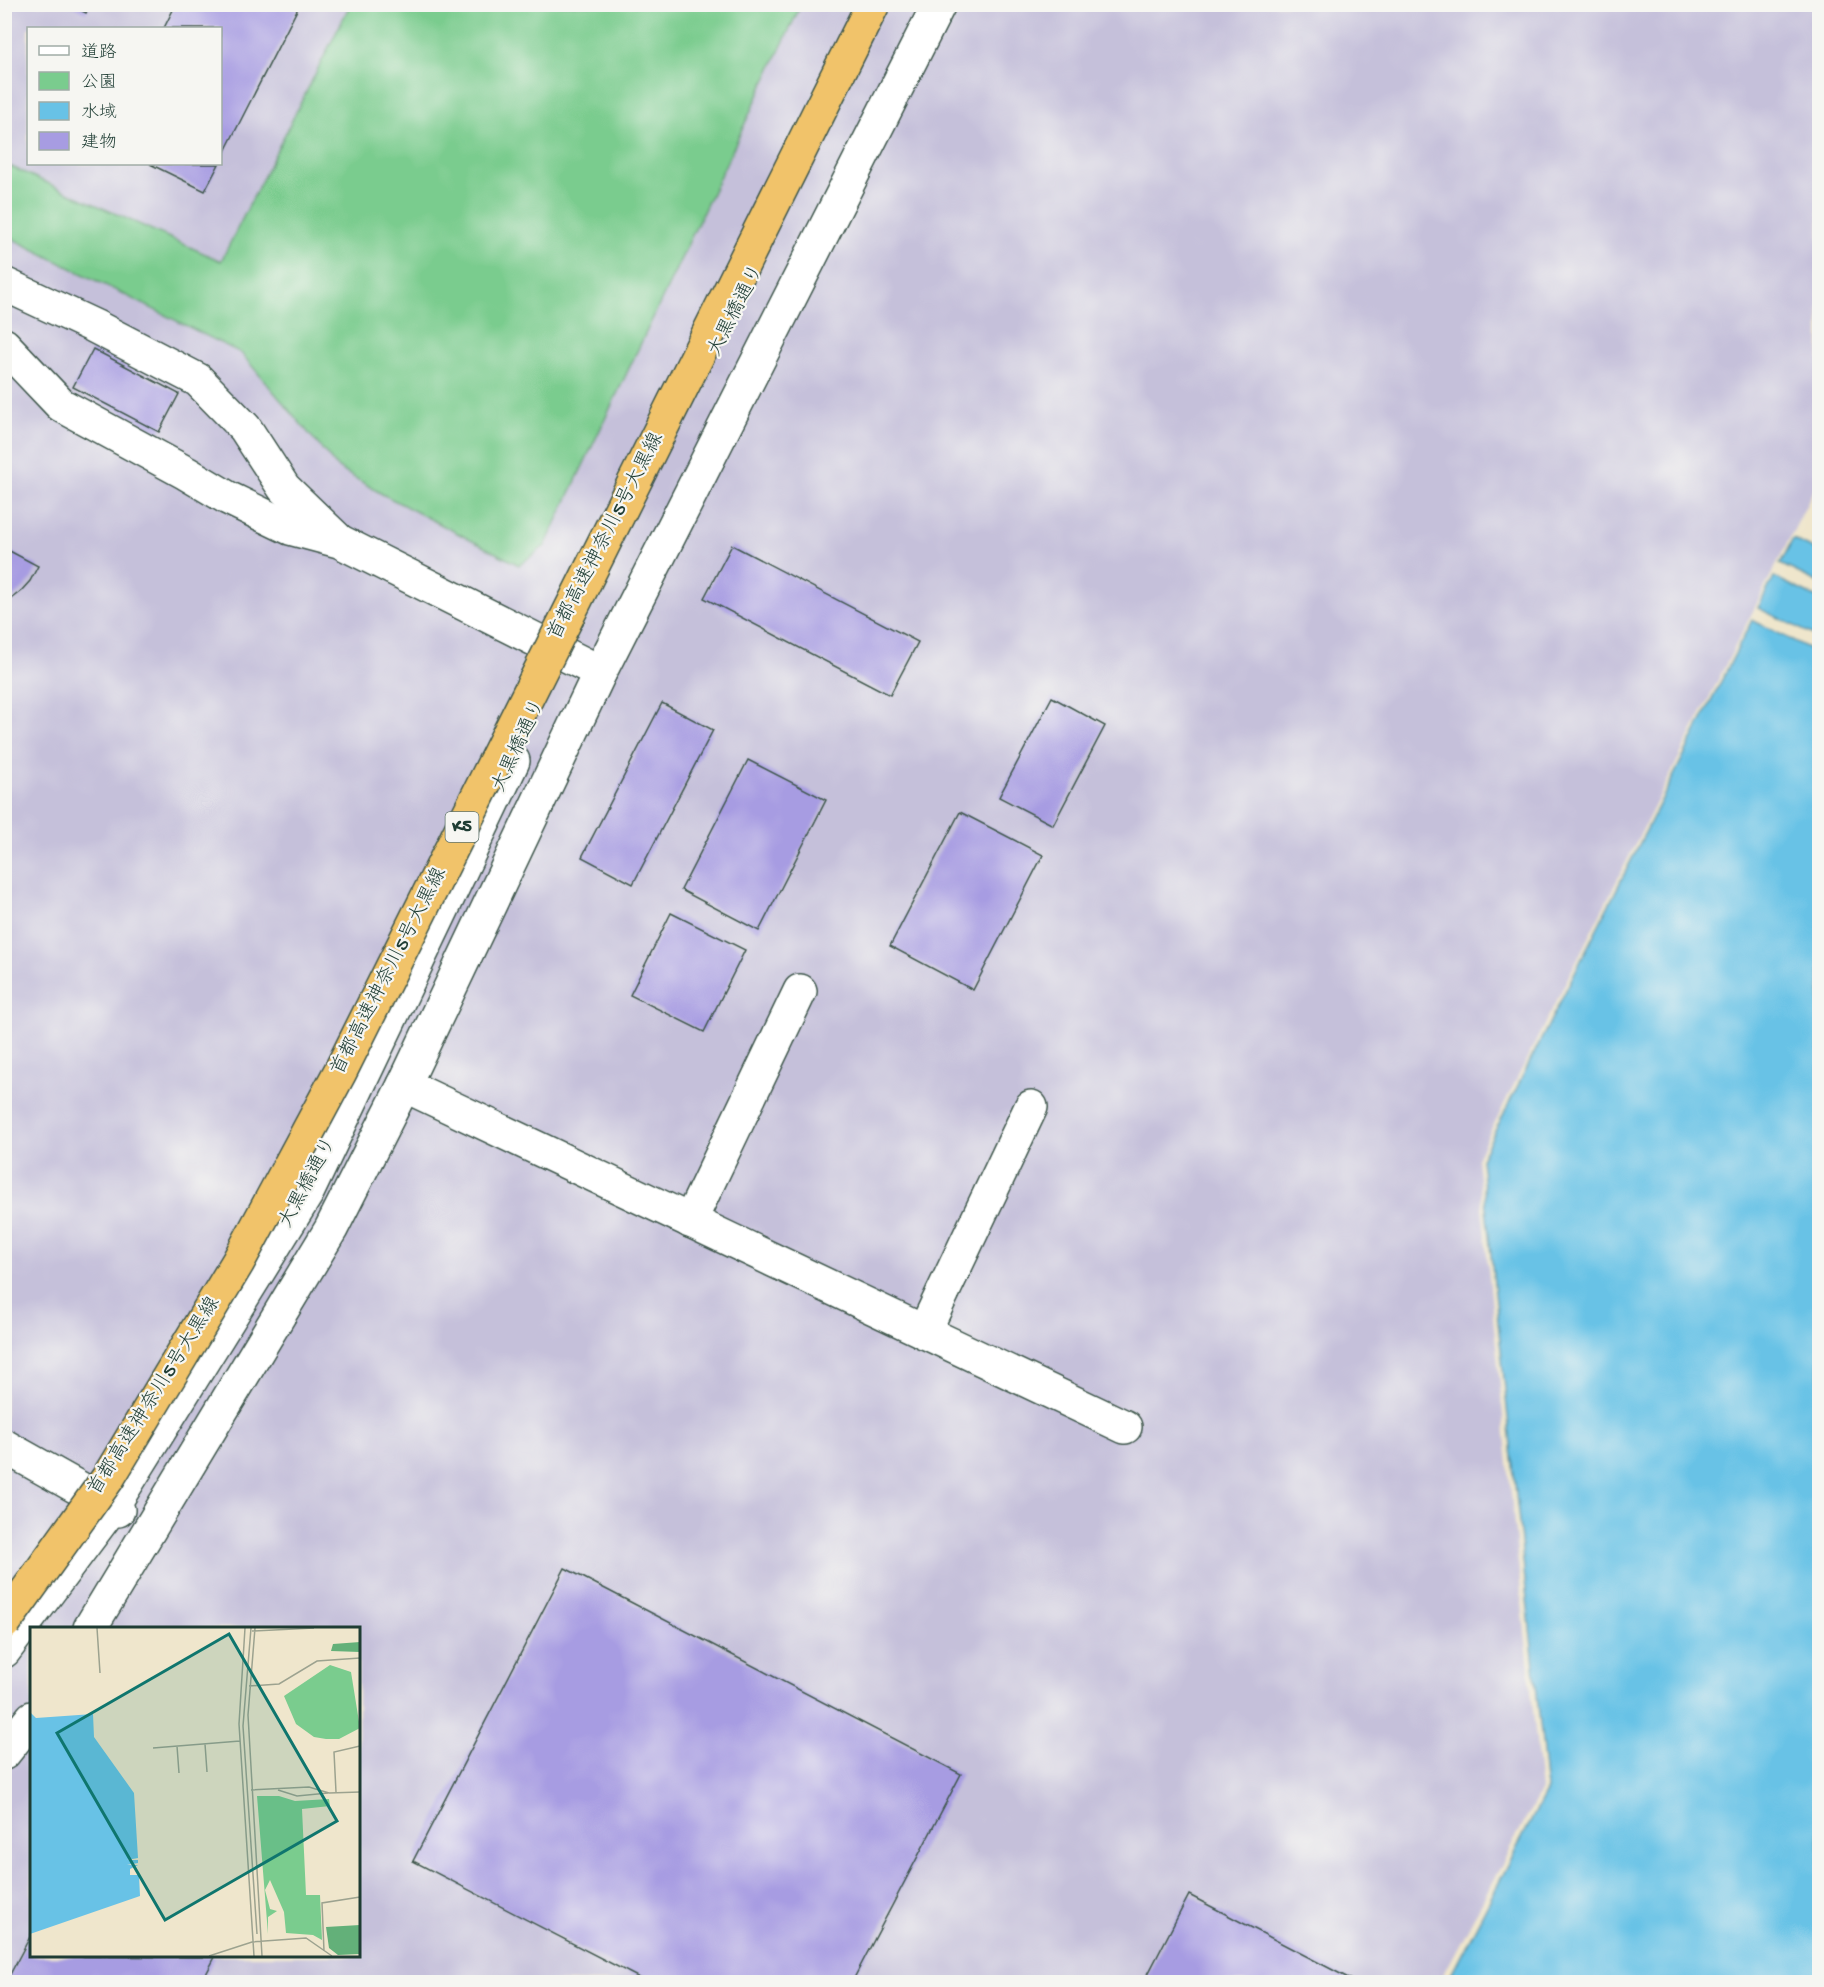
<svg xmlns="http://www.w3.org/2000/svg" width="1824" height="1987" viewBox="0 0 1824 1987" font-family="'Gochi Hand','Klee One',sans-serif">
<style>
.industrial{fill:#c5c0da;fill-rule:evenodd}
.green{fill:#7acc8e;stroke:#4c8461;stroke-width:1.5}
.water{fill:#68c2e6;stroke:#44808d;stroke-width:1.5}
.building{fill:#a79ce2}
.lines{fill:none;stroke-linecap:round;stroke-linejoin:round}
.minor-casing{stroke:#3e564b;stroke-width:36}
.minor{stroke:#fff;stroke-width:33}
.highway-bridge-casing{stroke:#3e564b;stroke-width:36;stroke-linecap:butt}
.highway-bridge{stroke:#f1c36a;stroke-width:33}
.labels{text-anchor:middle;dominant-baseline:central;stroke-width:4.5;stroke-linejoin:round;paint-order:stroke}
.shield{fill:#f6f6f2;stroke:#60746d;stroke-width:1.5}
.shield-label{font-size:18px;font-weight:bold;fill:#1f3d34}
.street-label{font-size:20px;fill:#1f3d34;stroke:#f6f6f2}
.inset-road{fill:none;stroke:#9ca28f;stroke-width:1.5}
.view{fill:#0f766e;fill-opacity:0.15;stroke:#0f766e;stroke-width:3}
.inset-edge{fill:none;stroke:#1f3d34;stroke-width:3}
</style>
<rect width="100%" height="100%" fill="#f6f6f2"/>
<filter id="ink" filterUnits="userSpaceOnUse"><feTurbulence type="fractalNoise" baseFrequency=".0167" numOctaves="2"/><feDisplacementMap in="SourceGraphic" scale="12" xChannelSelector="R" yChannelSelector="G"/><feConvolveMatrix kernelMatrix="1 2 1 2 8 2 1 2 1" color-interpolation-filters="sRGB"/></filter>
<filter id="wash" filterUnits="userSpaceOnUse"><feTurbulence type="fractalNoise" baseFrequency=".008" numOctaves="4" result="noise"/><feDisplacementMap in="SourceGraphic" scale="24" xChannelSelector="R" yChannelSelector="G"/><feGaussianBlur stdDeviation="1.35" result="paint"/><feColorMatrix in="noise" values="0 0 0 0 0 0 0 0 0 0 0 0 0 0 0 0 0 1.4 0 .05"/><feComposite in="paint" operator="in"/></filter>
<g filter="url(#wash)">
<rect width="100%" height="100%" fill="#efe6cc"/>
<!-- industrial -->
<path class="industrial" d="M5,5H1819V480L1477,1158L1541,1790L1442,1978L1450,1982H5ZM28,28H220V164H28ZM32,1628H358V1956H32Z"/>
<!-- green -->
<polygon class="green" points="350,5 801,5 545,546 519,565 382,494 338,468 241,353 5,235 5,164 221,261"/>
<!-- water -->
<g class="water">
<polygon points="1793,539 1819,552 1819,583 1780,564"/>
<polygon points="1774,577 1819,599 1819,638 1758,608"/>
<polygon points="1752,620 1820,654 1819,1982 1466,1982 1451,1975 1547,1790 1481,1159"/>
</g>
<g id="blocks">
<!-- building -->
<g class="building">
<polygon points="68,4 90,4 86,13"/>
<polygon points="176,4 300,4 220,161 220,28 164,28"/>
<polygon points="150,164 219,164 205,191"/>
<polygon points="93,349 179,394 159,432 73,387"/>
<polygon points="732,545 918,642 890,695 704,598"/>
<polygon points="4,548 38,566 30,581 21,591 4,604"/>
<polygon points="1052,697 1105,726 1053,825 999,797"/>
<polygon points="662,703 713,730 633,884 582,857"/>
<polygon points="748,760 826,800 759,931 681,890"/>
<polygon points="960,812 1043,855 973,990 890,946"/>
<polygon points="671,913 745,950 704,1032 630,995"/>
<polygon points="565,1568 961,1774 852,1982 647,1982 413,1861"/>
<polygon points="1189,1895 1356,1982 1144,1982"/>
<polygon points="32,1933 32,1956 215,1957 202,1982 6,1982"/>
</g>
</g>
</g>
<g filter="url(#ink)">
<use href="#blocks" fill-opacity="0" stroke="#3e564b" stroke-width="1.5"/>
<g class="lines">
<!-- minor casing -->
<g class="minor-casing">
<g id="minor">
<polyline points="4,284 94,326 198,380 245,428 284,488 336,538"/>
<polyline points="4,345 61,405 186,473 228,498 290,528 339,541 600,672"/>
<polyline points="404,1085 1125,1427"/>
<polyline points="690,1221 800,991"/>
<polyline points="924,1332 1031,1107"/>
<polyline points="4,1446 118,1510"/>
<polyline points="90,1628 331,1229 404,1085 600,672 939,4"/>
<polyline points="4,1651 112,1507 307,1193 513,761"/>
<polyline points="4,1753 32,1718"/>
</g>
</g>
<!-- minor -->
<use href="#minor" class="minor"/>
<!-- highway-bridge casing -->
<g class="highway-bridge-casing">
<polyline id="highway-bridge" points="4,1623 108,1478 238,1262 340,1072 873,4"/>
</g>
<!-- highway-bridge -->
<use href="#highway-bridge" class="highway-bridge"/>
</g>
</g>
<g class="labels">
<!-- shield labels -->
<rect class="shield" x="445.5" y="812" width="33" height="30" rx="4.5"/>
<g class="shield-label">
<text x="462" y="827">K5</text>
</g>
<!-- street labels -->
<g class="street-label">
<text transform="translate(737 311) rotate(-63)">大黒橋通り</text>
<text transform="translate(607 537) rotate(-63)">首都高速神奈川5号大黒線</text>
<text transform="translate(520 746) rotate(-65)">大黒橋通り</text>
<text transform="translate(390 972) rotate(-63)">首都高速神奈川5号大黒線</text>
<text transform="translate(309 1183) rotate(-62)">大黒橋通り</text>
<text transform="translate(155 1397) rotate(-58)">首都高速神奈川5号大黒線</text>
</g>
</g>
<!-- overview -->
<g transform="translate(30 1627)">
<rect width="330" height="330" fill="#efe6cc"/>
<path d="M300,38L321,45L330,101L309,112H296L284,110L266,97L254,69ZM227,169H249L265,174L299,172L300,179L272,182L276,268H290L292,313L283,308L256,306L254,285L240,253L235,263L240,282L247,284L238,290V307Z" fill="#7acc8e"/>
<path d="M330,15V25L301,24L303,17ZM330,298V327L308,328L299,321L296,300Z" fill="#63b079"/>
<path d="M0,85L6,91L63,87L64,110L104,166L108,231L97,233H108V236L97,238H108L100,242V248H109L110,269L0,307Z" fill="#68c2e6"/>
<path class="inset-road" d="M67,1L70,46M215,1L209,97L224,329M221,1L213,99L227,307M225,1L218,88L232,329M222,4L284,1M219,59L249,57L287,34L330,31M175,117L177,145M147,119L149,146M123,121L210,114M221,163L279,160L299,166L330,165M248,163L267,169L298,166M306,165L304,125L330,119M294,324L292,276L330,270M179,329L222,315L276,311L302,329"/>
<path class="view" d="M199,7L307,194L135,293L27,106Z"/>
<rect width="330" height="330" class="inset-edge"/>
</g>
<!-- margin -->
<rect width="1824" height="1987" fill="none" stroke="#f6f6f2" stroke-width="24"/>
<!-- legend -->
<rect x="27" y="27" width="195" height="138" fill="#f6f6f2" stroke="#a0aca6" stroke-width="1.5"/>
<rect x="39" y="46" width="30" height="9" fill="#ffffff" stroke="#a0aca6" stroke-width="1.5"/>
<text x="81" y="57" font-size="18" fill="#1f3d34">道路</text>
<rect x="39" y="72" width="30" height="18" fill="#7acc8e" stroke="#a0aca6" stroke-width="1.5"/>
<text x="81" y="87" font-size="18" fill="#1f3d34">公園</text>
<rect x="39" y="102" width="30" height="18" fill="#68c2e6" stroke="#a0aca6" stroke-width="1.5"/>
<text x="81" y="117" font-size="18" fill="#1f3d34">水域</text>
<rect x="39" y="132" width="30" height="18" fill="#a79ce2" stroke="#a0aca6" stroke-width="1.5"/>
<text x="81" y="147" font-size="18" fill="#1f3d34">建物</text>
</svg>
